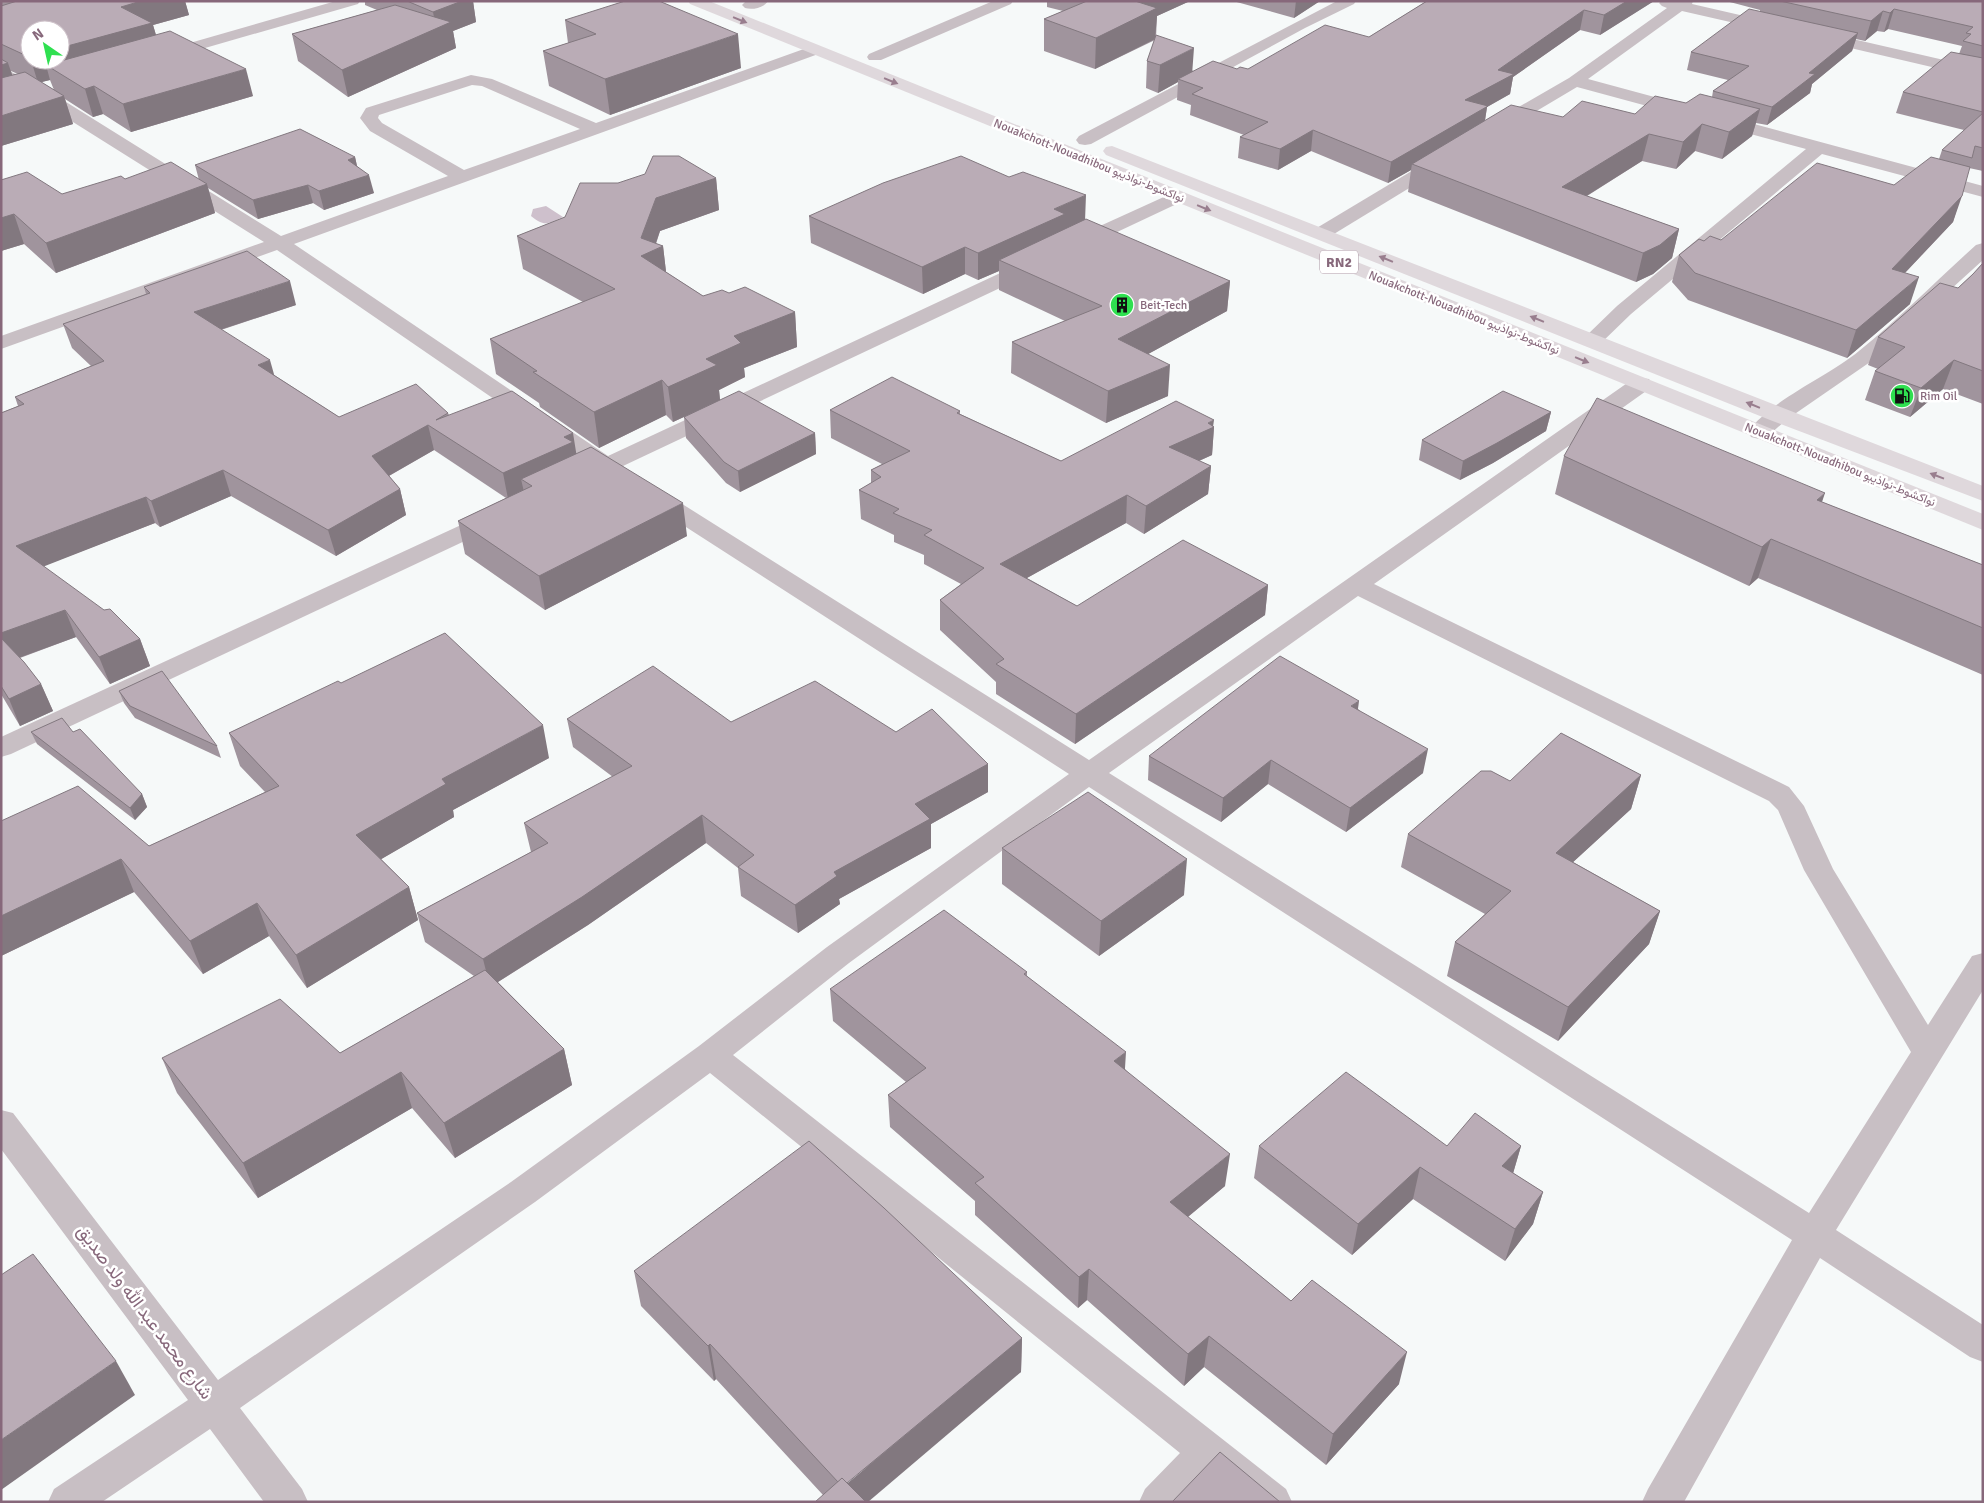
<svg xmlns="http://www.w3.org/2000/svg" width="1984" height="1503" viewBox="0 0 1984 1503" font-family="Signika,Vazirmatn,sans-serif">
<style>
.water{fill:#cec0cc}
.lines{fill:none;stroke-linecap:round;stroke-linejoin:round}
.street{fill:#c8bfc4;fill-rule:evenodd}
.highway{fill:#dfd8dc;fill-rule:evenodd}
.wall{fill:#a0949d;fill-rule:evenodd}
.shaded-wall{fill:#82787f}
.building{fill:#baacb6;stroke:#82787f}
.oneway{fill:#997e8e}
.labels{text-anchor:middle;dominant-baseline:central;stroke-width:5;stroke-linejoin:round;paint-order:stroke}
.far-street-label{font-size:12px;fill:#87687b;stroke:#fff}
.far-poi-label{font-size:12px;fill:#87687b;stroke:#fff;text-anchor:start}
.shield{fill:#fff;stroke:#ab95a3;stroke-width:1}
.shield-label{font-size:14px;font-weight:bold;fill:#87687b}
.near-street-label{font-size:18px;fill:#87687b;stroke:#fff}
</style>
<rect width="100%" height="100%" fill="#f6f9f9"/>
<!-- water -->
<path class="water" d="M546,206L563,217C548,224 544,227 531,216L533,209Z"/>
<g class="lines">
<!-- street -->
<g class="street">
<polygon points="336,1 360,1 358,4 167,59 155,59 153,56 155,53"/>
<path d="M768,1C764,8 752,10 745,8L742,5L746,1Z"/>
<polygon points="993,1 1013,1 1011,4 881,60 869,60 867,57 869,54"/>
<polygon points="1337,1 1356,1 1354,4 1305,28 1091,144 1085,145 1079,144 1076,140 1079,136"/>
<polygon points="1661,1 1693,1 1692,4 1779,24 1782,27 1779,30 1774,32 1682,11 1588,79 1983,186 1983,197 1822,154 1631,314 1599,345 1592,347 1585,345 1582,341 1585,337 1617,306 1806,149 1577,87 1503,131 1497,132 1491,131 1488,127 1491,123 1569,78 1667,8 1662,6 1659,3"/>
<polygon points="1818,31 1983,69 1983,79 1812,39 1810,36 1812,33"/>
<path d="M815,45L821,47L823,50L821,53L294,244L608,456L1026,261L1033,259L1040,261L1043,265L1040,269L623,466L627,472L624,477C616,479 614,477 607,476C600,475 594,479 585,477L582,472L585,467L590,465L277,250L1,349V336L264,242L30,95L1,79V67L42,87L281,236L448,176L370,131L360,118L366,108L471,75L492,79L596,123ZM472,85L482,86L580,129L464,170L382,123L378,118L379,115Z"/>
<polygon points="1441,156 1447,157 1450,161 1447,165 1329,237 1322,239 1315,237 1313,233 1315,229 1435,157"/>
<polygon points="1177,191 1183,193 1186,197 1183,201 1081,249 1074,251 1067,249 1064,245 1067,241"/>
<path d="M1983,243V260L1873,360L1786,420L1767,437L1759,439L1751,437L1748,432C1769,401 1829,376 1859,351C1900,318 1937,280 1976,245Z"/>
<path d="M1641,378L1649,379L1652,384L1649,389L1374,584L1789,787L1804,806L1833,869L1928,1025L1972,956L1983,953V990L1836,1230L1983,1325V1362L1970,1357L1820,1258L1684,1502H1642L1648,1489L1792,1240L1089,787L849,963L733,1055L1286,1489L1292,1502H1241L1210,1477L1186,1502H1139L1145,1489L1180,1453L710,1073L535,1202L240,1408L302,1489L308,1502H264L210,1429L102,1502H48L54,1489L188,1400L1,1149V1110L13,1113L218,1380L511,1182L699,1046L827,947L1069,774L644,500L640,495L644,490L652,488L660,490L1089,760L1633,379ZM1358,596L1769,801L1778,810L1804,870L1911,1052L1809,1213L1109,773Z"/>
<polygon points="495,511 503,513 507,518 503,523 11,754 1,757 1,737 487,513"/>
</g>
<!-- highway -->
<g class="highway">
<polygon points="688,1 709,1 1983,514 1983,530 690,4"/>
<polygon points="1112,146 1983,486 1983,501 1770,420 1106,155 1103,151 1106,147"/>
</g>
</g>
<!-- wall -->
<g class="wall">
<path d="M1,1H185L189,15L153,25L156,35L253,96L131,132L103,114L93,117L65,99L73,124L1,146ZM30,30L60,60H30ZM11,71L18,74L12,75ZM50,80L54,90L41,82Z"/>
<polygon points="365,1 473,1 476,22 453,31 456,48 348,97 298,61 292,34 377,10 365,5"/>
<polygon points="1047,1 1190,1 1157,16 1156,38 1193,71 1237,69 1248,69 1369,37 1427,1 1654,1 1600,35 1580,30 1513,77 1510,94 1487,107 1485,121 1635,114 1686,103 1712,97 1713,91 1728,80 1687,70 1691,52 1760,12 1760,10 1726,1 1983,1 1983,171 1969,168 1953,222 1905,273 1910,304 1847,358 1688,300 1672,282 1679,255 1704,241 1721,240 1894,185 1939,159 1942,150 1964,130 1896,113 1903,92 1959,54 1962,46 1888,29 1884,32 1877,31 1865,41 1856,39 1852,51 1812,84 1810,93 1767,125 1756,123 1752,136 1722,159 1695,151 1676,169 1642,161 1587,196 1679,229 1672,258 1653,274 1636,282 1408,192 1411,170 1388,183 1311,151 1278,170 1238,158 1240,137 1244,135 1190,115 1191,105 1177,100 1178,82 1158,93 1146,88 1147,61 1155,40 1095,69 1044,51 1044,19 1063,11 1047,7"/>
<polygon points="1233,1 1320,1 1294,18"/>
<polygon points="565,20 741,68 610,115 549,86 543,51 568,43"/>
<polygon points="355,157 357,166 374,193 324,210 313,203 258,219 208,188 215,213 56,273 24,244 1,251 1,180 62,194 125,179 199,180 195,165"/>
<polygon points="716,178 719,210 660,231 656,244 663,246 666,272 703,296 729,293 795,312 797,347 744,368 745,377 719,390 720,400 815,433 816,454 740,492 726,483 686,438 684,417 673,422 666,415 599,448 540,407 539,403 496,374 490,339 583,302 523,269 517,236 565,217 618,183"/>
<polygon points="809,216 1085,220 1230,281 1227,311 1148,354 1168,396 1106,423 1011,373 1012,342 1065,321 999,290 999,271 978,280 965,274 923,294 811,243"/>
<polygon points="1983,263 1983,404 1943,389 1910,417 1865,400 1875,371 1878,369 1868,365 1878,337 1958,288 1973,274"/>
<polygon points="144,287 296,305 221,330 274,375 339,417 448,413 449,415 576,454 687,536 545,610 465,554 458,521 506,498 434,450 389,476 400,489 406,515 336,556 231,496 160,527 155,523 43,566 140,639 150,666 110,684 76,637 20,658 41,684 53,711 20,726 1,694 1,413 18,406 15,397 91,366 72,348 63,324 146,294"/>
<polygon points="830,410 960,411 960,414 1061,461 1213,426 1214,427 1212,455 1199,461 1211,466 1208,494 1144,534 1126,523 1027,578 1077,606 1268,585 1265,615 1075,744 996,694 996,682 940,630 940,600 961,584 924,564 924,555 894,542 894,535 861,519 859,490 871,483 871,470 882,464 831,438"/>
<polygon points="1551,412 1546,431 1493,463 1460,480 1419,460 1422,440"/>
<polygon points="1564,456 1822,502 1983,565 1983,675 1758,578 1749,586 1555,494"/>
<polygon points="341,683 549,758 453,810 454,817 381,859 409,887 418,920 307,988 269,936 203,974 134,892 1,956 1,821 149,846 265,792 240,766 229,733"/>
<polygon points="119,691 217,746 221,758 135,718 124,703"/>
<polygon points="1358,709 1423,773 1346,832 1268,784 1221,822 1148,780 1149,756"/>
<polygon points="567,719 731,722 896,732 988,764 988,792 931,824 931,848 839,899 840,904 798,933 741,896 738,868 706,843 588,925 498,982 564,1049 572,1085 455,1158 412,1108 258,1198 177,1093 162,1058 340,1053 474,976 425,942 417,913 531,852 524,823 613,777 573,747"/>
<polygon points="31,732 73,732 142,794 147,807 135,820 37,744"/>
<polygon points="1641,775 1631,809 1573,862 1660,911 1649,944 1558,1041 1447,976 1455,942 1485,914 1401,867 1408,834 1510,781"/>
<polygon points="1002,848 1184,895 1099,956 1002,884"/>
<polygon points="1027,972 1027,976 1125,1069 1225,1186 1188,1217 1291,1301 1399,1384 1326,1465 1204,1367 1184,1386 1087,1300 1078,1308 975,1215 975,1201 890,1127 888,1095 906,1082 833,1021 830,989"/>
<polygon points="1259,1146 1521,1146 1513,1173 1543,1192 1533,1224 1505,1261 1413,1199 1352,1255 1254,1178"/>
<polygon points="634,1271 1022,1338 1021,1372 823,1495 716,1379 714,1381 641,1306"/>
</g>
<!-- shaded-wall -->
<g class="shaded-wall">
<polygon points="141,1 185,1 189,15 153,25 160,49 46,65 50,80 38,83 31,60 60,60 60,48 121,7"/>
<polygon points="449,1 473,1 476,22 453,31 456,48 348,97 342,70 436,28 433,12"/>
<polygon points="1128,1 1190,1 1157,16 1155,39 1095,69 1096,38"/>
<polygon points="1296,1 1320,1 1294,18"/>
<polygon points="1627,1 1654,1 1600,35 1604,15"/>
<polygon points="1894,9 1888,29 1884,32 1890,13"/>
<polygon points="1584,10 1580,30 1513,77 1510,94 1487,107 1484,126 1412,164 1411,170 1388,183 1391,162 1465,100 1498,70"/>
<polygon points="1883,11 1877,31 1865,41 1871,21"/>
<polygon points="1858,33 1852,51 1812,84 1810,93 1767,125 1772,107 1809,73"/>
<polygon points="738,34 741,68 610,115 605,79"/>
<polygon points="1194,48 1192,75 1178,79 1178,82 1158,93 1160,65"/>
<polygon points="8,63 17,89 1,94 1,65"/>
<polygon points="246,69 253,96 131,132 123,104"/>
<polygon points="94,86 103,114 93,117 85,89"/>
<polygon points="64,96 73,124 1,146 1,116"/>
<polygon points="1760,109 1752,136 1722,159 1729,132"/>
<polygon points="1702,124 1695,151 1676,169 1683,142"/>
<polygon points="1313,130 1311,151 1278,170 1280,149"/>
<polygon points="1649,134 1642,161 1556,215 1562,187"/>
<polygon points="355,157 359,175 348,160"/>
<polygon points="369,175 374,193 324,210 319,191"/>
<polygon points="716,178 719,210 660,231 653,251 663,246 667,280 641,256 641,238 656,198"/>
<polygon points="207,184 215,213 56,273 46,243"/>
<polygon points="308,185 313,203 258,219 253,200"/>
<polygon points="1086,195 1085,221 999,260 999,271 978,280 978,253 1054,209"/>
<polygon points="1962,196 1953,222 1883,296 1892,269"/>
<polygon points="14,214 24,244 1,251 1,218"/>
<polygon points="1679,229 1672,258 1653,274 1636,282 1643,253"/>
<polygon points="965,247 965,274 923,294 922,267"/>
<polygon points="1919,277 1910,304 1847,358 1856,330"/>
<polygon points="290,281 296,305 201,336 194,312"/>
<polygon points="1230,281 1227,311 1117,371 1118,339"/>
<polygon points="795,312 797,347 744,368 745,377 719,390 720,400 673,422 668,387 706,359 734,336"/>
<polygon points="270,360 277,385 258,365"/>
<polygon points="1954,360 1943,389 1910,417 1921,388"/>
<polygon points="1170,365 1168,396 1106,423 1108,391"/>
<polygon points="662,380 666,415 599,448 594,412"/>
<polygon points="1551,412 1546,431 1493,463 1460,480 1463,461"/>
<polygon points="1214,420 1213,427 1214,427 1212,455 1167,475 1169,447 1208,423"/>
<polygon points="428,425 434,450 378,482 372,456"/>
<polygon points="573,433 577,458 532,486 521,479 524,492 508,499 503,473 564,437"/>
<polygon points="815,433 816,454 740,492 738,471"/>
<polygon points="1211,466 1208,494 1144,534 1146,506"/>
<polygon points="223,470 231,496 160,527 151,501"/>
<polygon points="400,489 406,515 336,556 328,530"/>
<polygon points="1825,493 1812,532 1817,500"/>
<polygon points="1127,495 1126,523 1000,593 1000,564"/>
<polygon points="146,497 155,523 27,573 16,546"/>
<polygon points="683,503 687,536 545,610 539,576"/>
<polygon points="1771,539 1758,578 1749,586 1762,547"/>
<polygon points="1268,585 1265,615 1075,744 1076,714"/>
<polygon points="65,610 76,637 10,661 1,640 1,633"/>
<polygon points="140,639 150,666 110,684 99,657"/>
<polygon points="41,684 53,711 20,726 9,699"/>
<polygon points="1359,701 1356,724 1351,706"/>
<polygon points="543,725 549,758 453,810 454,817 366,868 356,835 442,779"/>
<polygon points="1428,749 1423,773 1346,832 1350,808"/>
<polygon points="1271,760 1268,784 1221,822 1223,798"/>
<polygon points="988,764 988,792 931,824 931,848 839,899 840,904 798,933 795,905 915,804"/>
<polygon points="1641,775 1631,809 1547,886 1556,853"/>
<polygon points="142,794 147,807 135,820 130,808"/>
<polygon points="702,815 706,843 588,925 490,987 483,959"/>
<polygon points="121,859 134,892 1,956 1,916"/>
<polygon points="1187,859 1184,895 1099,956 1101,921"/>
<polygon points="409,887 418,920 307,988 296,955"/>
<polygon points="257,903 269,936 203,974 190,941"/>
<polygon points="1660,911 1649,944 1558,1041 1568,1007"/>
<polygon points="564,1049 572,1085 455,1158 444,1123"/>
<polygon points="1126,1052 1124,1084 1114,1061"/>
<polygon points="401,1072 412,1108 258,1198 243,1163"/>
<polygon points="1521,1146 1512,1177 1502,1166"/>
<polygon points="1230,1154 1225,1186 1167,1234 1170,1202"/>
<polygon points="1420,1167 1413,1199 1352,1255 1358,1224"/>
<polygon points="1543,1192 1533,1224 1505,1261 1515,1229"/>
<polygon points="1089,1269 1087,1300 1078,1308 1079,1277"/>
<polygon points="1209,1336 1204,1367 1184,1386 1188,1354"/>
<polygon points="1022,1338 1021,1372 868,1502 844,1502 843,1487"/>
<polygon points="710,1344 716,1379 714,1381 708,1346"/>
<polygon points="1407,1352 1399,1384 1326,1465 1333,1434"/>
<polygon points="116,1361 135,1395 1,1490 1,1440"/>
</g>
<!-- building -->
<g class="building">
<polygon points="17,1 141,1 121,7 152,23 60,48 60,30 30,30 29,57 1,44 1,6"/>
<polygon points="407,1 462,1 433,12"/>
<polygon points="625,1 659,1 738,34 605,79 543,51 596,34 565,20"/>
<polygon points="1087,1 1135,1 1157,8 1096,38 1044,19"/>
<polygon points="1427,1 1627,1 1604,15 1584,10 1498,70 1514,74 1465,100 1488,106 1391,162 1313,130 1280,149 1240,137 1268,122 1192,94 1203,88 1178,79 1213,61 1237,69 1240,67 1248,69 1325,25 1369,37"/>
<polygon points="1780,1 1983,1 1983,46 1963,41 1971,34 1966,33 1973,27 1894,9 1890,13 1883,11 1871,21"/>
<polygon points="395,5 451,22 342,70 292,34"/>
<polygon points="1749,9 1858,33 1809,73 1815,74 1772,107 1713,91 1749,66 1691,52"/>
<polygon points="170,31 246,69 123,104 94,86 85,89 46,65"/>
<polygon points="1156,35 1194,48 1160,65 1147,61"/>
<polygon points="1951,52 1983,58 1983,112 1903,92"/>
<polygon points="1,59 8,63 1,65"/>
<polygon points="25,72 64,96 1,116 1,78"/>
<polygon points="1700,94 1760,109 1729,132 1702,124 1683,142 1649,134 1562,187 1679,229 1660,245 1643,253 1412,164 1511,105 1563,117 1582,101 1635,114 1655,96 1686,103"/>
<polygon points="1983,113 1983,148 1975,146 1972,158 1942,150"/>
<polygon points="300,129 355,157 348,160 369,175 319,191 308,185 253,200 195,165"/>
<polygon points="653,156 679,156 716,178 656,198 641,238 663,246 641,256 703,296 722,290 729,293 745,287 795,312 734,336 741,343 706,359 717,365 668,387 662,380 594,412 533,372 537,371 490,339 615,289 517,236 565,217 580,183 618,183 645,174"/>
<polygon points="961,156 1009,177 1023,172 1086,195 1054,209 1065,214 978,253 965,247 922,267 809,216 883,183"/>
<polygon points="1931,157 1970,167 1962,196 1892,269 1919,277 1856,330 1695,273 1679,255 1699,239 1704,241 1710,236 1721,240 1817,163 1894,185"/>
<polygon points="171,162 207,184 46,243 14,214 1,218 1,180 27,172 62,194 121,176 125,179"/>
<polygon points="1086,219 1230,281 1118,339 1170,365 1108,391 1012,342 1102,306 999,260"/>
<polygon points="247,251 290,281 194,312 270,360 258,365 339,417 416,384 448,413 436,420 512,391 573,433 564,437 573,442 503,473 428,425 372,456 400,489 328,530 223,470 151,501 146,497 16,546 104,610 110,609 140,639 99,657 65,610 1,633 1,413 24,404 15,397 104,361 63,324 150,293 144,287"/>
<polygon points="1983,263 1983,371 1954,360 1921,388 1875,371 1905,347 1878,337 1940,283 1958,288 1973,274"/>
<polygon points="892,377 960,411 957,413 1061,461 1176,401 1214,420 1208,423 1214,427 1169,447 1211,466 1146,506 1127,495 1000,564 1077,606 1183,540 1268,585 1076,714 996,664 1004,659 940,600 984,568 924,535 932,530 893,513 899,509 859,490 881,477 871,470 910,451 830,410"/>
<polygon points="739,391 815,433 738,471 724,462 684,417"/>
<polygon points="1503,391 1551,412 1497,443 1463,461 1422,440"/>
<polygon points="1597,398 1825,493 1817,500 1983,565 1983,628 1771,539 1762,547 1564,456"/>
<polygon points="591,447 683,503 539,576 458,521 532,486 521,479"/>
<polygon points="445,633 543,725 442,779 446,784 356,835 409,887 296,955 257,903 190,941 121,859 1,916 1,821 78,786 149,846 279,786 229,733 338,681 341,683"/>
<polygon points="1,638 24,662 41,684 9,699 1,686"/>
<polygon points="1280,656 1359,701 1351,706 1428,749 1350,808 1271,760 1223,798 1149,756"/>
<polygon points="653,666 731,722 815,681 896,732 932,709 988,764 915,804 930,819 834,872 837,876 795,905 738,867 754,855 702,815 582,897 483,959 417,913 548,843 524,823 632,766 567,719"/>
<polygon points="162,671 217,746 130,706 119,691"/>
<polygon points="62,718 73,732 80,729 142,794 130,808 31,732"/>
<polygon points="1561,733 1641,775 1556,853 1660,911 1568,1007 1455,942 1511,891 1408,834 1481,771 1491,771 1510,781"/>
<polygon points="1088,792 1187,859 1101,921 1002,848"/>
<polygon points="944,910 1027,972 1024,974 1126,1052 1114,1061 1230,1154 1170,1202 1291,1301 1312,1280 1407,1352 1333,1434 1209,1336 1188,1354 1089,1269 1079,1277 975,1183 984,1177 888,1095 926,1068 830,989"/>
<polygon points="485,970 564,1049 444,1123 401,1072 243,1163 162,1058 280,999 340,1053"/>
<polygon points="1346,1072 1447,1146 1475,1113 1521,1146 1502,1166 1543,1192 1515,1229 1420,1167 1358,1224 1259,1146"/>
<polygon points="809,1141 884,1208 1022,1338 847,1483 842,1478 838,1482 710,1344 708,1346 634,1271"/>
<polygon points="33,1254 116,1361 1,1440 1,1275"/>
<polygon points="1220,1452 1280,1502 1172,1502"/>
<polygon points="842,1478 866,1502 815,1502"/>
</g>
<!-- one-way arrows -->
<defs><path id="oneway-solid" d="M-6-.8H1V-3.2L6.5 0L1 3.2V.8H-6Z" transform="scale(1.25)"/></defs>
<g class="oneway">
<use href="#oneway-solid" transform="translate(740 20) rotate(22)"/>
<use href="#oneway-solid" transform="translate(891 81) rotate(22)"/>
<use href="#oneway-solid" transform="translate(1204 208) rotate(22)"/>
<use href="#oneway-solid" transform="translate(1386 259) rotate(-158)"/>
<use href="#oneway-solid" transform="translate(1537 319) rotate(-158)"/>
<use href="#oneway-solid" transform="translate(1582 360) rotate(22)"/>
<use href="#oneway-solid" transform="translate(1753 405) rotate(-158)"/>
<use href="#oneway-solid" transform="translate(1937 476) rotate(-159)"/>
</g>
<!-- icons -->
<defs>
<g id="building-disc" transform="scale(1.25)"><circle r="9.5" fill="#2fe050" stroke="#fff"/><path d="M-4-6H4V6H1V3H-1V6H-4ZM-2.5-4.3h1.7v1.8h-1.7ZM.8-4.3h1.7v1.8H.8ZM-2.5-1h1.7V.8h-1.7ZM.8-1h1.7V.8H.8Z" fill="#111"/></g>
<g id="fuel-disc" transform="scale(1.25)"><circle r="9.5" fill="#2fe050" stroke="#fff"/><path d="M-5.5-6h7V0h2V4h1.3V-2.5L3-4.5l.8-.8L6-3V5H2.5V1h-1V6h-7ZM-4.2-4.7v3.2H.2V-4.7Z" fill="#111"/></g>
</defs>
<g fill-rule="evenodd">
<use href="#building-disc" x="1122" y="305"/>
<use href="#fuel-disc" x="1902" y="396"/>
</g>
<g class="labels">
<!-- far-street labels -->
<g class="far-street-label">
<text transform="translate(1089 161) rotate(22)">Nouakchott-Nouadhibou نواكشوط-نواذيبو</text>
<text transform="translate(1464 313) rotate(22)">Nouakchott-Nouadhibou نواكشوط-نواذيبو</text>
<text transform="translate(1840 465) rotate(22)">Nouakchott-Nouadhibou نواكشوط-نواذيبو</text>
</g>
<!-- far-poi labels -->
<g class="far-poi-label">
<text x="1140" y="305">Beit-Tech</text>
<text x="1920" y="396">Rim Oil</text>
</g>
<!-- shield labels -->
<rect class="shield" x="1320" y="250.5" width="38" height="23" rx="4"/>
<g class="shield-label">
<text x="1339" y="262">RN2</text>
</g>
<!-- near-street labels -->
<g class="near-street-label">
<text transform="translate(145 1312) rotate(53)">شارع محمد عبد الله ولد صديق</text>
</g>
</g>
<!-- border -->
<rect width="1984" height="1503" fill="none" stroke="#87687b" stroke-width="5"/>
<!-- north arrow -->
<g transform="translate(45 45) rotate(326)"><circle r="24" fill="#ffffff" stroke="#cfc3ca"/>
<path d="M0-4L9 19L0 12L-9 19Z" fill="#2fe050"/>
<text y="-8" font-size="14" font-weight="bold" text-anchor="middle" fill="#87687b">N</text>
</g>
</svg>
